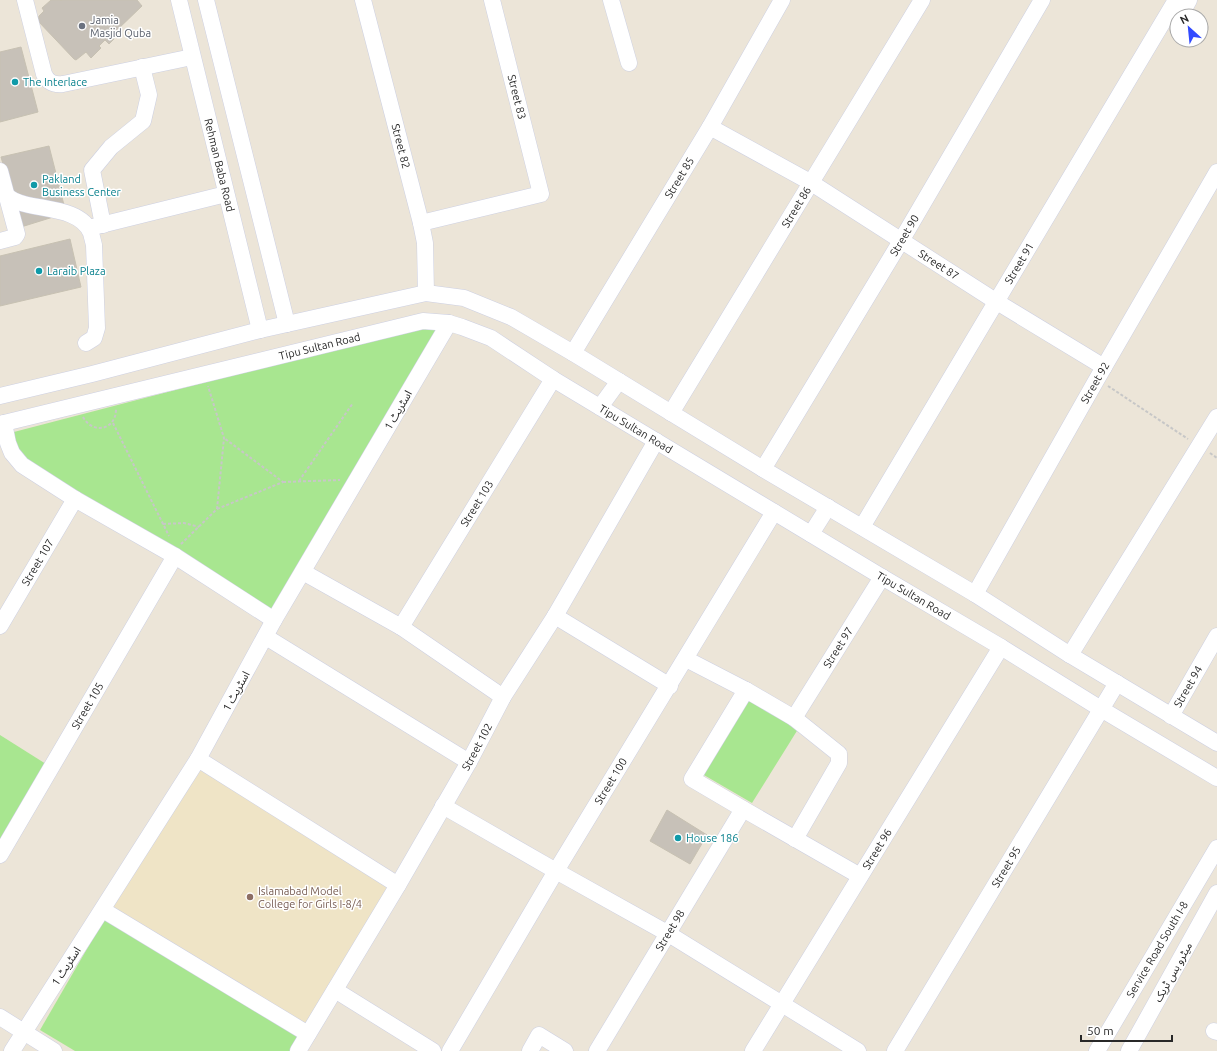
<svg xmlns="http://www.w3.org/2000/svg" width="1217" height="1051" viewBox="0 0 1217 1051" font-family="Ubuntu,'Noto Sans Arabic',sans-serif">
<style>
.education{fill:#efe4c6}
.green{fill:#a8e690}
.building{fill:#c7c1b8;stroke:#c7c1b2}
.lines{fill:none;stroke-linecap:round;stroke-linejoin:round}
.minor-casing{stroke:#cdd0e2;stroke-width:17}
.path{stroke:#c7c7c7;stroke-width:2;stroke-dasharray:3 2;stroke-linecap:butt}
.minor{stroke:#fff;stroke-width:16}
.worship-dot{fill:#6b7280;stroke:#fff;stroke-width:1.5}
.culture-dot{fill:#0f9aa8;stroke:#fff;stroke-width:1.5}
.education-dot{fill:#8d6e63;stroke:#fff;stroke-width:1.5}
.labels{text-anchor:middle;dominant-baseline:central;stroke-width:3;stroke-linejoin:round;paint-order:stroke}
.worship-label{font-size:11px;fill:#5b616d;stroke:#fff;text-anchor:start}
.culture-label{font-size:11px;fill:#0d838f;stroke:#fff;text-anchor:start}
.street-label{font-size:11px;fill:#282828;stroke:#fff}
.education-label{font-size:11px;fill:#785e54;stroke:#fff;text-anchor:start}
</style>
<rect width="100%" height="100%" fill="#ece5d8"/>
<!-- education -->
<polygon class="education" points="200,769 389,887 307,1026 111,907"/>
<!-- green -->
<g class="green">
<polygon points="421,326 442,326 274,614 23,459 10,433"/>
<polygon points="750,686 805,718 752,803 697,771"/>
<polygon points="0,735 46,764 0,845"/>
<polygon points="106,916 300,1035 290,1051 75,1051 40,1030"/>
</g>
<!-- building -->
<g class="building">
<polygon points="51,0 60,0 61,1 62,0 137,0 142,6 116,31 119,34 109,44 105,40 99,46 101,48 91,58 86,52 76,60 74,59 38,21 39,16 44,11 42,8"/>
<polygon points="21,47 38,112 0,122 0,52"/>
<polygon points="49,146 66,213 21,227 1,157"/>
<polygon points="70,239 81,287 0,306 0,256"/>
<polygon points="667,810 707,835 690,864 650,841"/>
</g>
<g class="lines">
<!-- minor casing -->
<g class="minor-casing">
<g id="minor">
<path d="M25,0L44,74C48,83 54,85 63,84L192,57"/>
<path id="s1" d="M179,0L260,330"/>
<polyline points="206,0 287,324"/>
<path id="s2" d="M363,0L421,223L425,243L426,293"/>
<polyline points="611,0 629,63"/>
<polyline points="1180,16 1189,0"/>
<path id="s3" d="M710,127L810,182L997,302L1104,367"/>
<polyline points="0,171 17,234 15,237 0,241"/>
<path d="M7,196C11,199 16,202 21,203C42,210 81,208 91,233C92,237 93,241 94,245L97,328L94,338L86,343"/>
<polyline points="421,223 541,194 492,0"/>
<polyline points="103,225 92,170 111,147 143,121 149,95 142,67"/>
<polyline points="93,227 226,194"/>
<path id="s4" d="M573,353L710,127L782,0"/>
<polyline points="0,396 92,374 260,330 426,293 464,298 511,317 573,353 763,469 975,594 1070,655 1217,743"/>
<polyline points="600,407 619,381"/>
<path id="s5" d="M671,413L922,0"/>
<polyline points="4,423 8,443 12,453 22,465 75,499 175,556 274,620"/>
<path id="s6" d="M0,424L423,321L449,323L462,327L491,338L553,379L656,441L882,577L1001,647L1101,709L1217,778"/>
<path id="s7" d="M763,469L901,241L1042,0"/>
<path id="s8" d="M862,527L1176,0"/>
<polyline points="811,534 828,507"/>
<polyline points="303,572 401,627 503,697"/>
<path id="s9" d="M975,594L1097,379L1217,172"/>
<polyline points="555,616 670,686"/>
<path id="s10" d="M0,626L75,499"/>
<path id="s11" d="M401,627L553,379"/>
<polyline points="266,637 469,762"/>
<polyline points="1070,655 1217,417"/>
<polyline points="686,659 746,690 794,718 839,754 839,763 795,839"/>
<polyline points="746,690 692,779 743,809 860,876"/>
<path id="s12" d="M1171,716L1217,636"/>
<path id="s13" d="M794,718L882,577"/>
<polyline points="198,759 398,885"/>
<polyline points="443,806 556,871 667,933 858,1051"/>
<path id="s14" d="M0,855L175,556"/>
<polyline points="103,910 308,1034"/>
<polyline points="335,990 433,1051"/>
<polyline points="0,1017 54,1051"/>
<polyline points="1214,1031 1217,1032"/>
<polyline points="12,1051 198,759 274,620 449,323"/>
<path id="s15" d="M298,1051L398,885L469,762L503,697L555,616L656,441"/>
<path id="s16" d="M450,1051L556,871L774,512"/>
<polyline points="530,1051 539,1035 565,1051"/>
<path id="s17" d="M597,1051L743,809"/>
<path id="s18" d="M753,1051L1001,647"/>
<path id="s19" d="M895,1051L1117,683"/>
<path id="s20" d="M1097,1051L1217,848"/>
<polyline points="1129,1051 1217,893"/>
</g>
</g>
<!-- path -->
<g class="path">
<polyline points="1108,386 1188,439"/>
<path d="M83,417C92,434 116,431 116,409"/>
<polyline points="113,423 169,536"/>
<polyline points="1210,453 1217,458"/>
<polyline points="299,481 353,403"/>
<polyline points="283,482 340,480"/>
<polyline points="217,509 283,482 224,438"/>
<polyline points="163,524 184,523 199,527"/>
<polyline points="181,544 217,509 224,438 208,386"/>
</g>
<!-- minor -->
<use href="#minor" class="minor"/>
</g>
<!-- markers -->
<circle class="worship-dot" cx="82" cy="26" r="4"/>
<g class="culture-dot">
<circle cx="15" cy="82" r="4"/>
<circle cx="34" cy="185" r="4"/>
<circle cx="39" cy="271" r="4"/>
<circle cx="678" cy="838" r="4"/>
</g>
<circle class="education-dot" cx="250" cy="897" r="4"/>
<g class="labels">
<!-- worship labels -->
<g class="worship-label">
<text x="90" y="20">Jamia<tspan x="90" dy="13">Masjid Quba</tspan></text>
</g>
<!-- culture labels -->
<g class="culture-label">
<text x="23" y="82">The Interlace</text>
<text x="42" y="179">Pakland<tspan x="42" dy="13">Business Center</tspan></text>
<text x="47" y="271">Laraib Plaza</text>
<text x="686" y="838">House 186</text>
</g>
<!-- street labels -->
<g class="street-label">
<text transform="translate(517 97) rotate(76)">Street 83</text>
<text stroke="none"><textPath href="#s2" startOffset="151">Street 82</textPath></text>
<text stroke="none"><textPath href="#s1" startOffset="170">Rehman Baba Road</textPath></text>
<text stroke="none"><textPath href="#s4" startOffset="205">Street 85</textPath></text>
<text stroke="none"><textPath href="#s5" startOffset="241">Street 86</textPath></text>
<text stroke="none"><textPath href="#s7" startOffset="273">Street 90</textPath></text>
<text stroke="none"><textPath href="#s8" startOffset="307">Street 91</textPath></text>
<text stroke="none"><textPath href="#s3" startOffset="267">Street 87</textPath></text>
<text stroke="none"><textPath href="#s6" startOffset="329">Tipu Sultan Road</textPath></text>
<text stroke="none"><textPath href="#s9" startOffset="243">Street 92</textPath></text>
<text transform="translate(398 410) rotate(-60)">اسٹریٹ 1</text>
<text stroke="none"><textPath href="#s6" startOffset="677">Tipu Sultan Road</textPath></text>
<text stroke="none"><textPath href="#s11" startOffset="145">Street 103</textPath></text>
<text stroke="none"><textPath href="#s10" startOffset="74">Street 107</textPath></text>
<text stroke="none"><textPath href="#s6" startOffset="1001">Tipu Sultan Road</textPath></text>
<text stroke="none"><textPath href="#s13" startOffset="83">Street 97</textPath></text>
<text stroke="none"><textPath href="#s12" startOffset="34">Street 94</textPath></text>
<text transform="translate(236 691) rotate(-61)">اسٹریٹ 1</text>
<text stroke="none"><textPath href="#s14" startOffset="173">Street 105</textPath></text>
<text stroke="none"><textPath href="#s15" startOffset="353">Street 102</textPath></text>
<text stroke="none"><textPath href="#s16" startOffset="314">Street 100</textPath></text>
<text stroke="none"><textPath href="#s18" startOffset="237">Street 96</textPath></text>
<text stroke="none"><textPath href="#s19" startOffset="215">Street 95</textPath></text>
<text stroke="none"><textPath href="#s17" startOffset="141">Street 98</textPath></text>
<text stroke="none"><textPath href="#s20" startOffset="118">Service Road South I-8</textPath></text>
<text transform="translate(66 966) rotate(-57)">اسٹریٹ 1</text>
<text transform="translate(1173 972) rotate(-61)">میٹرو بس ٹریک</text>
</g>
<!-- education labels -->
<g class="education-label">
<text x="258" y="891">Islamabad Model<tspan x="258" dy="13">College for Girls I-8/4</tspan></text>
</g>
</g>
<!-- north arrow -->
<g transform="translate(1189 28) rotate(333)"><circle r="19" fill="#ffffff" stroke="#a9a9a9"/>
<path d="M0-3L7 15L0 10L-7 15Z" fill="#324aff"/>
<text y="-6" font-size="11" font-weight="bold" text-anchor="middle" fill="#282828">N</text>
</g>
<!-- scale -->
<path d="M1081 1035v6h91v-6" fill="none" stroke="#282828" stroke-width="2"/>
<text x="1087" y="1035" font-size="12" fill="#282828" stroke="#ffffff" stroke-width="3" paint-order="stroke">50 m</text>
</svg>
